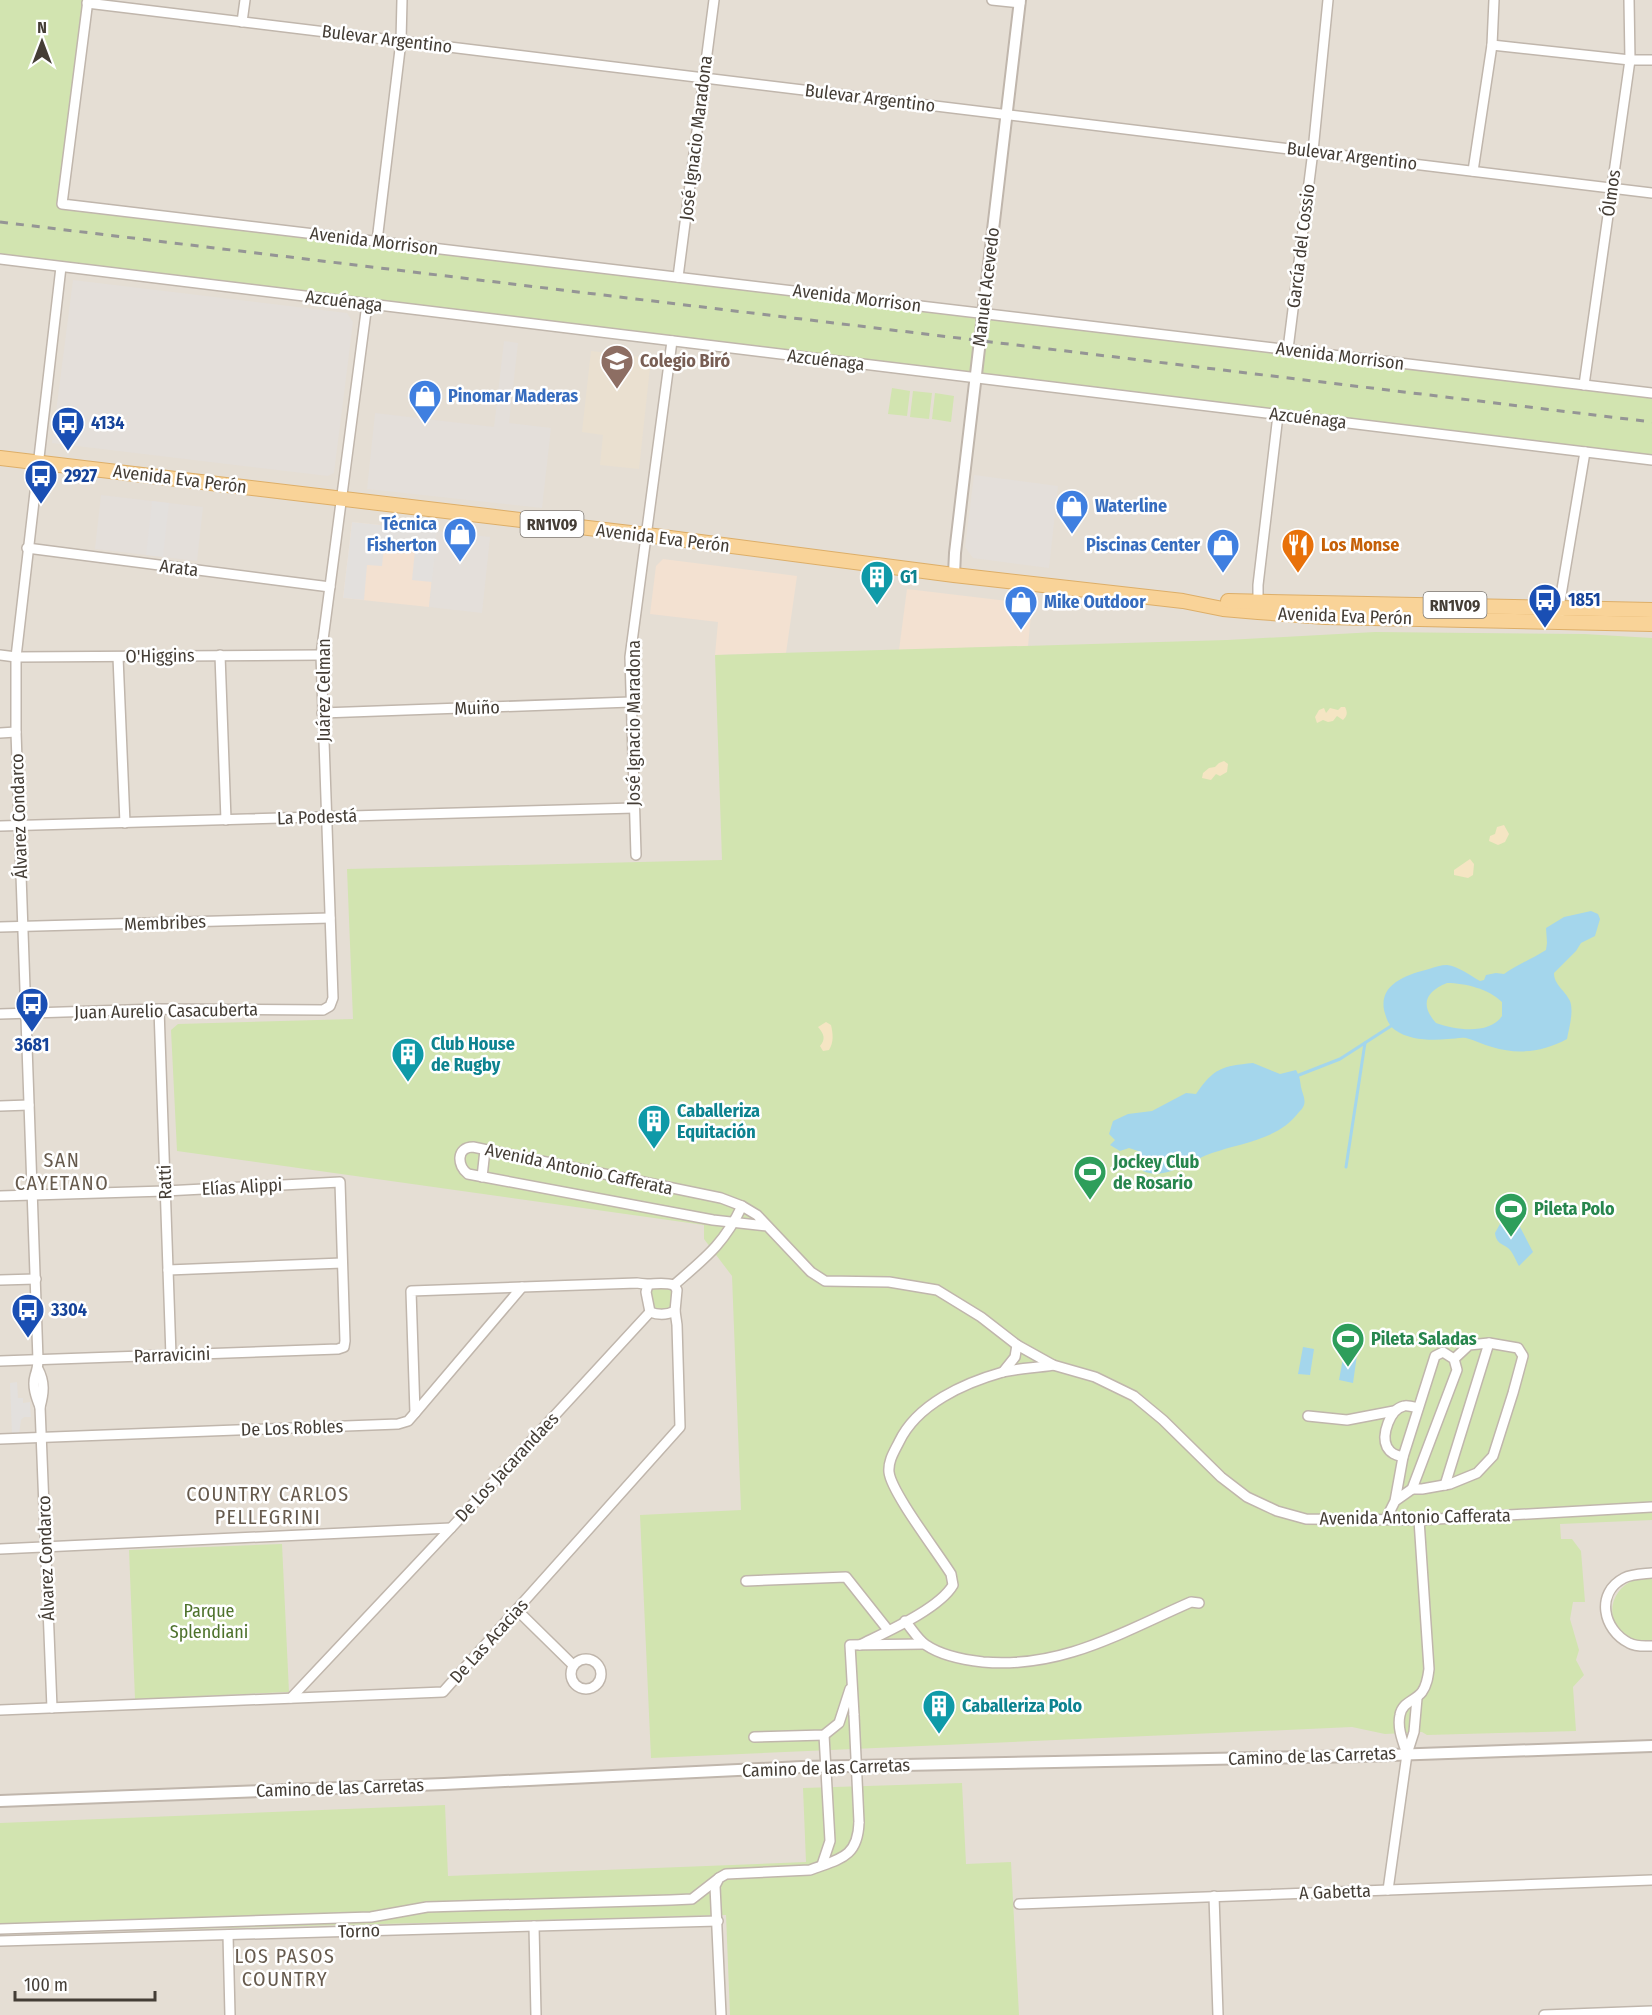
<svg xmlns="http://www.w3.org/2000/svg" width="1652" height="2015" viewBox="0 0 1652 2015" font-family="'Fira Sans Condensed',sans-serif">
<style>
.residential{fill:#e5ded4}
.commercial{fill:#f3e1d1}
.industrial{fill:#e4dfda}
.education{fill:#eae0d0}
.green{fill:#d2e4b0}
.sand{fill:#f5e5c3}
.parking{fill:#e3e0dd}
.water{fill:#a4d6ec;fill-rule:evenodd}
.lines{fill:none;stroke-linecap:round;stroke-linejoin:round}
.stream{stroke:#a4d6ec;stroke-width:3}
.minor-casing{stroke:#c0b6ac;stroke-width:12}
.tertiary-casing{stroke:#c0b6ac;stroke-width:14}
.primary-casing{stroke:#ddae68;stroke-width:16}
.minor{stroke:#fff;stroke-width:9}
.tertiary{stroke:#fff;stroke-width:10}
.primary{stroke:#f9d398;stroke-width:14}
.rail{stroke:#959595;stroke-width:3;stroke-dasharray:8 8;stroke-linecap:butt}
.minor-bridge-casing{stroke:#c0b6ac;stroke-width:12;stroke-linecap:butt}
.minor-bridge{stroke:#fff;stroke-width:9}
.labels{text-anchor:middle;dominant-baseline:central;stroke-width:5;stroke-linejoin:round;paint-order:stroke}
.shield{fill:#fff;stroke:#7c7772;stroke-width:1.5}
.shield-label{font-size:16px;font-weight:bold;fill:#443d35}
.street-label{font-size:18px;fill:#443d35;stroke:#fff}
.education-label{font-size:18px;font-weight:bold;fill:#785e54;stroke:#fff;text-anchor:start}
.shop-label{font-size:18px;font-weight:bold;fill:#366cbe;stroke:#fff;text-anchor:start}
.transit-label{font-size:18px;font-weight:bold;fill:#164399;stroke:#fff;text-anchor:start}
.food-label{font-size:18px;font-weight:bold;fill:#c56008;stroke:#fff;text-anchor:start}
.culture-label{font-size:18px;font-weight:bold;fill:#0d838f;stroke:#fff;text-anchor:start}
.leisure-label{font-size:18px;font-weight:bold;fill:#27864d;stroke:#fff;text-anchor:start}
.park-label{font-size:18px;fill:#4e722c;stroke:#fff}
.neighbourhood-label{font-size:20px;letter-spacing:1.5px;fill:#665a4d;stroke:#fff}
</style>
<rect width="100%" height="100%" fill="#f2ede5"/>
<!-- residential -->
<polygon class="residential" points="88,0 1652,0 1652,2015 0,2015 0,222"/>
<!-- commercial -->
<g class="commercial">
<polygon points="352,522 437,531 429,607 343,598"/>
<polygon points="663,559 797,576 786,653 715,655 718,622 650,614 656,566"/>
<polygon points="907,589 1032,604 1028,646 899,650"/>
</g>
<!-- industrial -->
<g class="industrial">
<polygon points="73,280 347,313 353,322 334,473 328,476 52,443"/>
<polygon points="504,341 518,343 509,423 551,428 542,508 367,489 375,413 494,427"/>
<polygon points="974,475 1058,486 1049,568 973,558 965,547"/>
<polygon points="101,495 203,507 197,561 95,549"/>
<polygon points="437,531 490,537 482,613 429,607"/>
</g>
<!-- education -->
<polygon class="education" points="591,351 651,358 639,469 600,465 603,435 582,432"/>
<!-- green -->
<g class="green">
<polygon points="0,0 88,0 62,203 1652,393 1652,460 0,259"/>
<polygon points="892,388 910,391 907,416 888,414"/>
<polygon points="913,391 932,393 929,419 910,417"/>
<polygon points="935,393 954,396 951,422 932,419"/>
<polygon points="1375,632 1584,634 1652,638 1652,1520 1560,1524 1561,1539 1572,1539 1581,1551 1585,1602 1573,1602 1570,1619 1579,1650 1576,1660 1584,1675 1573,1687 1576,1731 1427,1735 1422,1732 1385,1734 1352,1727 651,1758 640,1515 741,1510 732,1276 704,1239 704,1225 177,1151 171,1030 178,1024 353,1019 347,869 722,860 715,655 1227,640"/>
<path d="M655,1286C675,1286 674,1290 671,1308L660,1310L654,1307L649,1297L651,1288Z"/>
<polygon points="282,1544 289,1692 135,1699 129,1550"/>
<path d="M1641,1577H1652V1642C1607,1645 1596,1591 1641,1577Z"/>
<polygon points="962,1783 966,1864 1011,1862 1019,2015 730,2015 726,1915 0,1934 0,1823 445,1805 448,1876 806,1862 803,1788"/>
</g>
<!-- sand -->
<g class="sand">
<path d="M1341,707H1345C1348,713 1347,716 1343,720L1337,716L1333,721L1328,722L1323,720L1317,723L1315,717L1319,710L1324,708L1326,713L1330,708L1338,710Z"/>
<polygon points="1224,761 1228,764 1227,772 1220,776 1216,774 1211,780 1202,778 1203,773 1209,768 1215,767 1219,763"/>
<polygon points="1504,825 1509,834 1505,842 1498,845 1489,841 1490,836 1495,834 1497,827"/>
<polygon points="1470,859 1474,864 1473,875 1468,878 1454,875 1454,870"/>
<path d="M826,1022L831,1025C833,1034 834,1042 829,1050L823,1051L820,1046C826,1039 824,1034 818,1027Z"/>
</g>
<!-- parking -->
<g class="parking">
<polygon points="152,501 169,503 163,557 146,555"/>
<polygon points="352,522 437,531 432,582 412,580 415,550 384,547 382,566 367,565 364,600 343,598"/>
<polygon points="17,1382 18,1398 23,1398 23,1403 30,1402 31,1417 24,1417 21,1420 19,1434 12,1434 10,1383"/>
</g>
<!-- water -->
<g class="water">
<path d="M1591,911L1598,914L1600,919L1595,936L1581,943L1576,951L1554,973C1554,985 1565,990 1570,1001C1574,1012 1569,1028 1567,1039C1543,1052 1518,1055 1492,1047C1483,1045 1475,1040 1466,1038C1460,1037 1454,1039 1448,1039C1431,1041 1409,1040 1395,1030C1388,1025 1386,1017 1384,1010C1379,983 1409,974 1429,969C1435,967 1441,965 1447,965C1458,966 1471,976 1480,981L1484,980L1486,975L1496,973L1504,974C1518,964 1532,959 1546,950L1547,943L1546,928L1564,917ZM1447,983C1465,983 1489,989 1502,1002V1016C1489,1035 1456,1030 1436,1023C1420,1005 1425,992 1447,983Z"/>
<path d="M1253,1063L1280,1074L1296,1070C1300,1077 1300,1080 1301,1087C1302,1093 1306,1099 1304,1105C1303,1108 1301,1110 1299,1112C1278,1140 1243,1142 1212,1153C1191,1160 1166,1181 1143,1171L1139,1157L1141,1152L1129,1148L1120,1151L1110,1145L1115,1140L1109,1134L1113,1121L1128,1114L1152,1111L1186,1093L1196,1094C1214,1068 1222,1066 1253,1063Z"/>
<path d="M1506,1213H1519L1521,1215L1520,1227L1533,1252L1519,1266C1516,1261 1513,1252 1508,1248C1501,1243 1496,1243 1495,1233Z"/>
<polygon points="1303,1347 1314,1349 1310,1375 1298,1374"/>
<polygon points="1344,1353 1357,1355 1353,1383 1339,1380"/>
</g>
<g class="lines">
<!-- stream -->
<g class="stream">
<polyline points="1299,1075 1340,1059 1391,1026"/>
<polyline points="1346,1167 1365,1043"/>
</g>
<!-- minor casing -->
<g class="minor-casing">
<g id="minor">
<polyline points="88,0 62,204 1652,393"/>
<polyline points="992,0 1020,3"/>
<polyline points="87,3 1652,193"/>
<polyline points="242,22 245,0"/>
<polyline points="1492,45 1630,60 1652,60"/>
<polyline points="1473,171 1492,45 1494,0"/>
<polyline points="377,241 401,41 402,0"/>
<polyline points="0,259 1652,460"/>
<polyline points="678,277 714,0"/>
<polyline points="1288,349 1313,151 1328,0"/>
<polyline points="1584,385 1630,60 1629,0"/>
<polyline points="27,548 330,587"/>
<polyline points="1258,606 1258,585 1278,415"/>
<polyline points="1559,621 1559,607 1585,452"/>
<polyline points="0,655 16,657 321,655"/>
<polyline points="220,655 226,820"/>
<polyline points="118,657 125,823"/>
<polyline points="322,713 631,702"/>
<polyline points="0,733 16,732"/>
<polyline points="0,826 634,808"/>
<polyline points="636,855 630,657 672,341"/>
<polyline points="0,927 330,918"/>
<polyline points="159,1009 171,1356"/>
<polyline points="0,1014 159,1009 323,1010 330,1006 333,998 321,655 367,304"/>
<polyline points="0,1106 29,1105"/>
<polyline points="482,1177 485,1150"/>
<polyline points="0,1196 165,1191 340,1182 345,1341 344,1347 338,1349 0,1361"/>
<path d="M767,1226L713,1220L468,1174C457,1166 456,1147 473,1147L721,1198L742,1206L757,1215L811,1272L825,1281L889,1282L937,1290L981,1317L1017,1345L1053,1365L1095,1377L1134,1396L1163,1420L1221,1477L1247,1497L1277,1511L1306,1519L1419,1520L1652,1507"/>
<polyline points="168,1270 342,1263"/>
<polyline points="0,1280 36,1279"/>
<path d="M648,1285L646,1292L650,1312C658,1315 667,1315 675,1311"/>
<path d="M674,1285C705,1258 724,1244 742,1206"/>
<path d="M38,1369C45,1382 44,1393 40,1407L52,1708"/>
<polyline points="1003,1372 1015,1357 1017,1345"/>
<path d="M40,1407C36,1397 32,1386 35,1376C37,1370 38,1367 38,1360L16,732V657L61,267"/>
<path d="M415,1413L411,1291L637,1283C650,1286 661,1281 674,1285"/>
<polyline points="1308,1416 1347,1420 1394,1411"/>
<polyline points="0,1439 398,1424 408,1421 415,1413 522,1287"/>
<path d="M1403,1457C1396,1455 1391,1454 1387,1447C1381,1435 1390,1409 1404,1406C1408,1405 1414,1407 1418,1408"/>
<polyline points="1445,1485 1489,1343"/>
<polyline points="1412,1489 1422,1489 1450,1484 1477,1473 1493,1456 1513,1393 1523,1356 1518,1348 1489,1343 1469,1345 1454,1359"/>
<polyline points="1386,1519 1395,1501 1412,1489 1457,1370 1454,1359 1443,1352 1435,1356 1403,1457 1395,1501"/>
<polyline points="0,1549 451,1528"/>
<path d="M1652,1573C1643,1574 1632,1574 1624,1578C1595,1593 1603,1630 1629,1643C1636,1647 1644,1646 1652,1646"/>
<polyline points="746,1581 846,1577 888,1630"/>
<polyline points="517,1610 573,1665"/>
<path d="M905,1621C912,1629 918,1640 926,1645C942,1656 965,1660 983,1662C1062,1669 1122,1632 1191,1602L1199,1603"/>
<path d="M860,1645C886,1632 939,1609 953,1585L951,1574C938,1553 891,1492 889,1472C888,1461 894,1452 899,1442C917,1404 964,1383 1003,1372C1019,1368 1037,1368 1053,1365"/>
<circle cx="586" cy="1674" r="15"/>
<polyline points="291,1698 451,1528 650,1312"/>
<polyline points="0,1710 443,1692 680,1427 677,1325 675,1311 677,1290 674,1285"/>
<polyline points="854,1715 850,1645 924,1644"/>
<polyline points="754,1737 824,1735 839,1723 850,1689"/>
<path d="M1407,1754C1403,1742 1397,1728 1400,1715C1402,1702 1415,1701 1422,1692C1427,1685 1428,1677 1429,1669L1419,1520"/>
<polyline points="822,1865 830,1841 824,1735"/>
<polyline points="1388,1890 1407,1754 1414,1732 1417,1698"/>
<polyline points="1214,1896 1218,2015"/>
<polyline points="1019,1904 1652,1880"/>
<polyline points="534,1926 536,2015"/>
<polyline points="0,1929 371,1917 427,1907 671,1900 692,1899 719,1878"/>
<polyline points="228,1935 230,2015"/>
<polyline points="0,1941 718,1921"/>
<path d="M721,2015L715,1886L719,1878L726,1874L810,1870C839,1859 858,1858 859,1822"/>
<polyline points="1544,2015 1652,2011"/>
</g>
</g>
<!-- tertiary casing -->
<g class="tertiary-casing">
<g id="tertiary">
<polyline points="954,575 955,553 1020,0"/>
<polyline points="0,1801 444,1784 802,1767 1363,1756 1652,1746"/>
</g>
</g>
<!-- primary casing -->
<g class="primary-casing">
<g id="primary">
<polyline points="0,458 647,535 954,575 1183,601 1223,609 1258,612 1325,617 1652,624"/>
<polyline points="1228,601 1652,610"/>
</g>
</g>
<!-- minor -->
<use href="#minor" class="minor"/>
<!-- tertiary -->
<use href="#tertiary" class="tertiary"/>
<!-- primary -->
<use href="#primary" class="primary"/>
<!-- rail -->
<polyline class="rail" points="0,222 1652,422"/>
<!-- minor-bridge casing -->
<g class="minor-bridge-casing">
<polyline id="minor-bridge" points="854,1715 859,1822"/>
</g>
<!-- minor-bridge -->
<use href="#minor-bridge" class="minor-bridge"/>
</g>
<!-- icons -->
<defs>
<g id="school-pin" transform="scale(1.725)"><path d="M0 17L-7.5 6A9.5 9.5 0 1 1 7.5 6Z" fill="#8d6e63" stroke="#fff"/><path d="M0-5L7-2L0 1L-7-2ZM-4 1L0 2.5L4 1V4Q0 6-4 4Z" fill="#fff"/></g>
<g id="shop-pin" transform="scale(1.725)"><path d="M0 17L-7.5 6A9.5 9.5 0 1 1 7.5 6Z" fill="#3f7fe0" stroke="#fff"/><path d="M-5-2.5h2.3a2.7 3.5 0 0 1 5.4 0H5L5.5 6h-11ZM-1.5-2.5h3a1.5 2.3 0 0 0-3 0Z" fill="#fff"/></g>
<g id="bus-pin" transform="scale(1.725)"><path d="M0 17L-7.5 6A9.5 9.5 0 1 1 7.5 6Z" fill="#1a4fb4" stroke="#fff"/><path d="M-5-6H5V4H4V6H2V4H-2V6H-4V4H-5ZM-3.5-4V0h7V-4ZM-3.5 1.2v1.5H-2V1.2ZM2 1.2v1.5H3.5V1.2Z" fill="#fff"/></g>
<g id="restaurant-pin" transform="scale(1.725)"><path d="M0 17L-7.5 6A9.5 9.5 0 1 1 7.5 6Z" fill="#e8710a" stroke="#fff"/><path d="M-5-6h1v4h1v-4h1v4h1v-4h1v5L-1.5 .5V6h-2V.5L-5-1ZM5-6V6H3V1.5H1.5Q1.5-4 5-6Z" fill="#fff"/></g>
<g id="building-pin" transform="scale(1.725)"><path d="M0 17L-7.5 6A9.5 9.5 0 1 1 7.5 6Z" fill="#0f9aa8" stroke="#fff"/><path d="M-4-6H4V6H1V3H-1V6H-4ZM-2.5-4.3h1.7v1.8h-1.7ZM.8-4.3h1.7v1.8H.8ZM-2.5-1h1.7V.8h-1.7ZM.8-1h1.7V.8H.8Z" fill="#fff"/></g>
<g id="stadium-pin" transform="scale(1.725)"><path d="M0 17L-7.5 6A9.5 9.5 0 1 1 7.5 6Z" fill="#2e9e5b" stroke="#fff"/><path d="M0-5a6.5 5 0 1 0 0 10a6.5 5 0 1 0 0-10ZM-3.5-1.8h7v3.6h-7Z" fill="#fff"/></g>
</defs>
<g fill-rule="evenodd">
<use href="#school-pin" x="617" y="361"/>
<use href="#shop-pin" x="425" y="396"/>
<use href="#bus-pin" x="68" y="423"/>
<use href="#bus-pin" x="41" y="476"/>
<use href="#shop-pin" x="1072" y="506"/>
<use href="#shop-pin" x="460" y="534"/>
<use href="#shop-pin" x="1223" y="545"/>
<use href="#restaurant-pin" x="1298" y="545"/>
<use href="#building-pin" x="877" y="577"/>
<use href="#bus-pin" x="1545" y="600"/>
<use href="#shop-pin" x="1021" y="602"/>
<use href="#bus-pin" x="32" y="1004"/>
<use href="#building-pin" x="408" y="1054"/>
<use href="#building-pin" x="654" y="1121"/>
<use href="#stadium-pin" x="1090" y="1172"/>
<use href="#stadium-pin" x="1511" y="1209"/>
<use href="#bus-pin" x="28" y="1310"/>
<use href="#stadium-pin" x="1348" y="1339"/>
<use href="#building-pin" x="939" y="1706"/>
</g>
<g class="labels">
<!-- shield labels -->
<g class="shield">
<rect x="520.5" y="511" width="63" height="26" rx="4.5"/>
<rect x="1423.5" y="592" width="63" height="26" rx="4.5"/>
</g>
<g class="shield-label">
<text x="552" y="524">RN1V09</text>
<text x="1455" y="605">RN1V09</text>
</g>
<!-- street labels -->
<g class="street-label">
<text transform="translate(387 39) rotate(7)">Bulevar Argentino</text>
<text transform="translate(870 98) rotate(7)">Bulevar Argentino</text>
<text transform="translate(696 138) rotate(-83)">José Ignacio Maradona</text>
<text transform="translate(1352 156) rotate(7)">Bulevar Argentino</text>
<text transform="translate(1611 193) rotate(-82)">Ólmos</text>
<text transform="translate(374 241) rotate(7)">Avenida Morrison</text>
<text transform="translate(1301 246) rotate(-83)">García del Cossio</text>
<text transform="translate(986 287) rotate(-83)">Manuel Acevedo</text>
<text transform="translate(857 298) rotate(7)">Avenida Morrison</text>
<text transform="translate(344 301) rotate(7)">Azcuénaga</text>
<text transform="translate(1340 356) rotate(7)">Avenida Morrison</text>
<text transform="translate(826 360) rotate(7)">Azcuénaga</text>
<text transform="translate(1308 418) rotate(7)">Azcuénaga</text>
<text transform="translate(180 479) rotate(7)">Avenida Eva Perón</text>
<text transform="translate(663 538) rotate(7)">Avenida Eva Perón</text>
<text transform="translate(179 568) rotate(7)">Arata</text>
<text transform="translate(1345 616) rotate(2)">Avenida Eva Perón</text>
<text transform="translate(160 656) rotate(-1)">O'Higgins</text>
<text transform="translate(324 690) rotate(-90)">Juárez Celman</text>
<text transform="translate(477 708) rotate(-2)">Muiño</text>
<text transform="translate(634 723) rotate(-90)">José Ignacio Maradona</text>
<text transform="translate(19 816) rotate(-92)">Álvarez Condarco</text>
<text transform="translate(317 817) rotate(-2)">La Podestá</text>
<text transform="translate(165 923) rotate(-2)">Membribes</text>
<text transform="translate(166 1011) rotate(-1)">Juan Aurelio Casacuberta</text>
<text transform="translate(579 1169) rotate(12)">Avenida Antonio Cafferata</text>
<text transform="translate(165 1182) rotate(-92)">Ratti</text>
<text transform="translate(242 1187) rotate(-3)">Elías Alippi</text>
<text transform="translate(172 1355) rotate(-2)">Parravicini</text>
<text transform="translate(292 1428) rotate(-2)">De Los Robles</text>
<text transform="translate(507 1467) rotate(-47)">De Los Jacarandaes</text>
<text transform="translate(1415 1517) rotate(-1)">Avenida Antonio Cafferata</text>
<text transform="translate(46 1558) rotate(-92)">Álvarez Condarco</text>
<text transform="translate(489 1641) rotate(-48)">De Las Acacias</text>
<text transform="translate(1312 1756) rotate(-2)">Camino de las Carretas</text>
<text transform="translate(826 1768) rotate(-2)">Camino de las Carretas</text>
<text transform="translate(340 1788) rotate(-2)">Camino de las Carretas</text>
<text transform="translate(1335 1892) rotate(-2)">A Gabetta</text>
<text transform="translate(359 1931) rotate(-2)">Torno</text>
</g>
<!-- education labels -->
<g class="education-label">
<text x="640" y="361">Colegio Biró</text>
</g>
<!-- shop labels -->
<g class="shop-label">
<text x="448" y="396">Pinomar Maderas</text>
<text x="1095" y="506">Waterline</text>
<text x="437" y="524" text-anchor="end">Técnica<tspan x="437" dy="21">Fisherton</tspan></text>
<text x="1200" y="545" text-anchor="end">Piscinas Center</text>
<text x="1044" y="602">Mike Outdoor</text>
</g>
<!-- transit labels -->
<g class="transit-label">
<text x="91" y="423">4134</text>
<text x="64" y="476">2927</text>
<text x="1568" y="600">1851</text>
<text x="32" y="1045" text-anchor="middle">3681</text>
<text x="51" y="1310">3304</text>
</g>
<!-- food labels -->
<g class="food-label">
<text x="1321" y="545">Los Monse</text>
</g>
<!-- culture labels -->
<g class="culture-label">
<text x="900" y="577">G1</text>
<text x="431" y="1044">Club House<tspan x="431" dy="21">de Rugby</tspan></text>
<text x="677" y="1111">Caballeriza<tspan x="677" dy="21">Equitación</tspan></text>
<text x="962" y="1706">Caballeriza Polo</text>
</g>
<!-- leisure labels -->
<g class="leisure-label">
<text x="1113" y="1162">Jockey Club<tspan x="1113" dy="21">de Rosario</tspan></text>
<text x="1534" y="1209">Pileta Polo</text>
<text x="1371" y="1339">Pileta Saladas</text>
</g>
<!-- park labels -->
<g class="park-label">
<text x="209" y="1611">Parque<tspan x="209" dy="21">Splendiani</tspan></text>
</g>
<!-- neighbourhood labels -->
<g class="neighbourhood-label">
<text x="62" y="1160">SAN<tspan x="62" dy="23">CAYETANO</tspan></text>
<text x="268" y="1494">COUNTRY CARLOS<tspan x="268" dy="23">PELLEGRINI</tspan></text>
<text x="285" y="1956">LOS PASOS<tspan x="285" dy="23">COUNTRY</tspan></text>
</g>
</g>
<!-- north arrow -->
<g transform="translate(42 42)" stroke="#ffffff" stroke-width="4.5" paint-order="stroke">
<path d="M0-4.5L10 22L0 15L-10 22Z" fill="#443d35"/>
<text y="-9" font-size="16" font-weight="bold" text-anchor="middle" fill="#443d35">N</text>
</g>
<!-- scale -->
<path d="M15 1991v9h140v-9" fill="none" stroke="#443d35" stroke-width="3"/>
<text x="24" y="1991" font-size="18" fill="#443d35" stroke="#ffffff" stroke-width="4.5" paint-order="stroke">100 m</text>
</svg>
